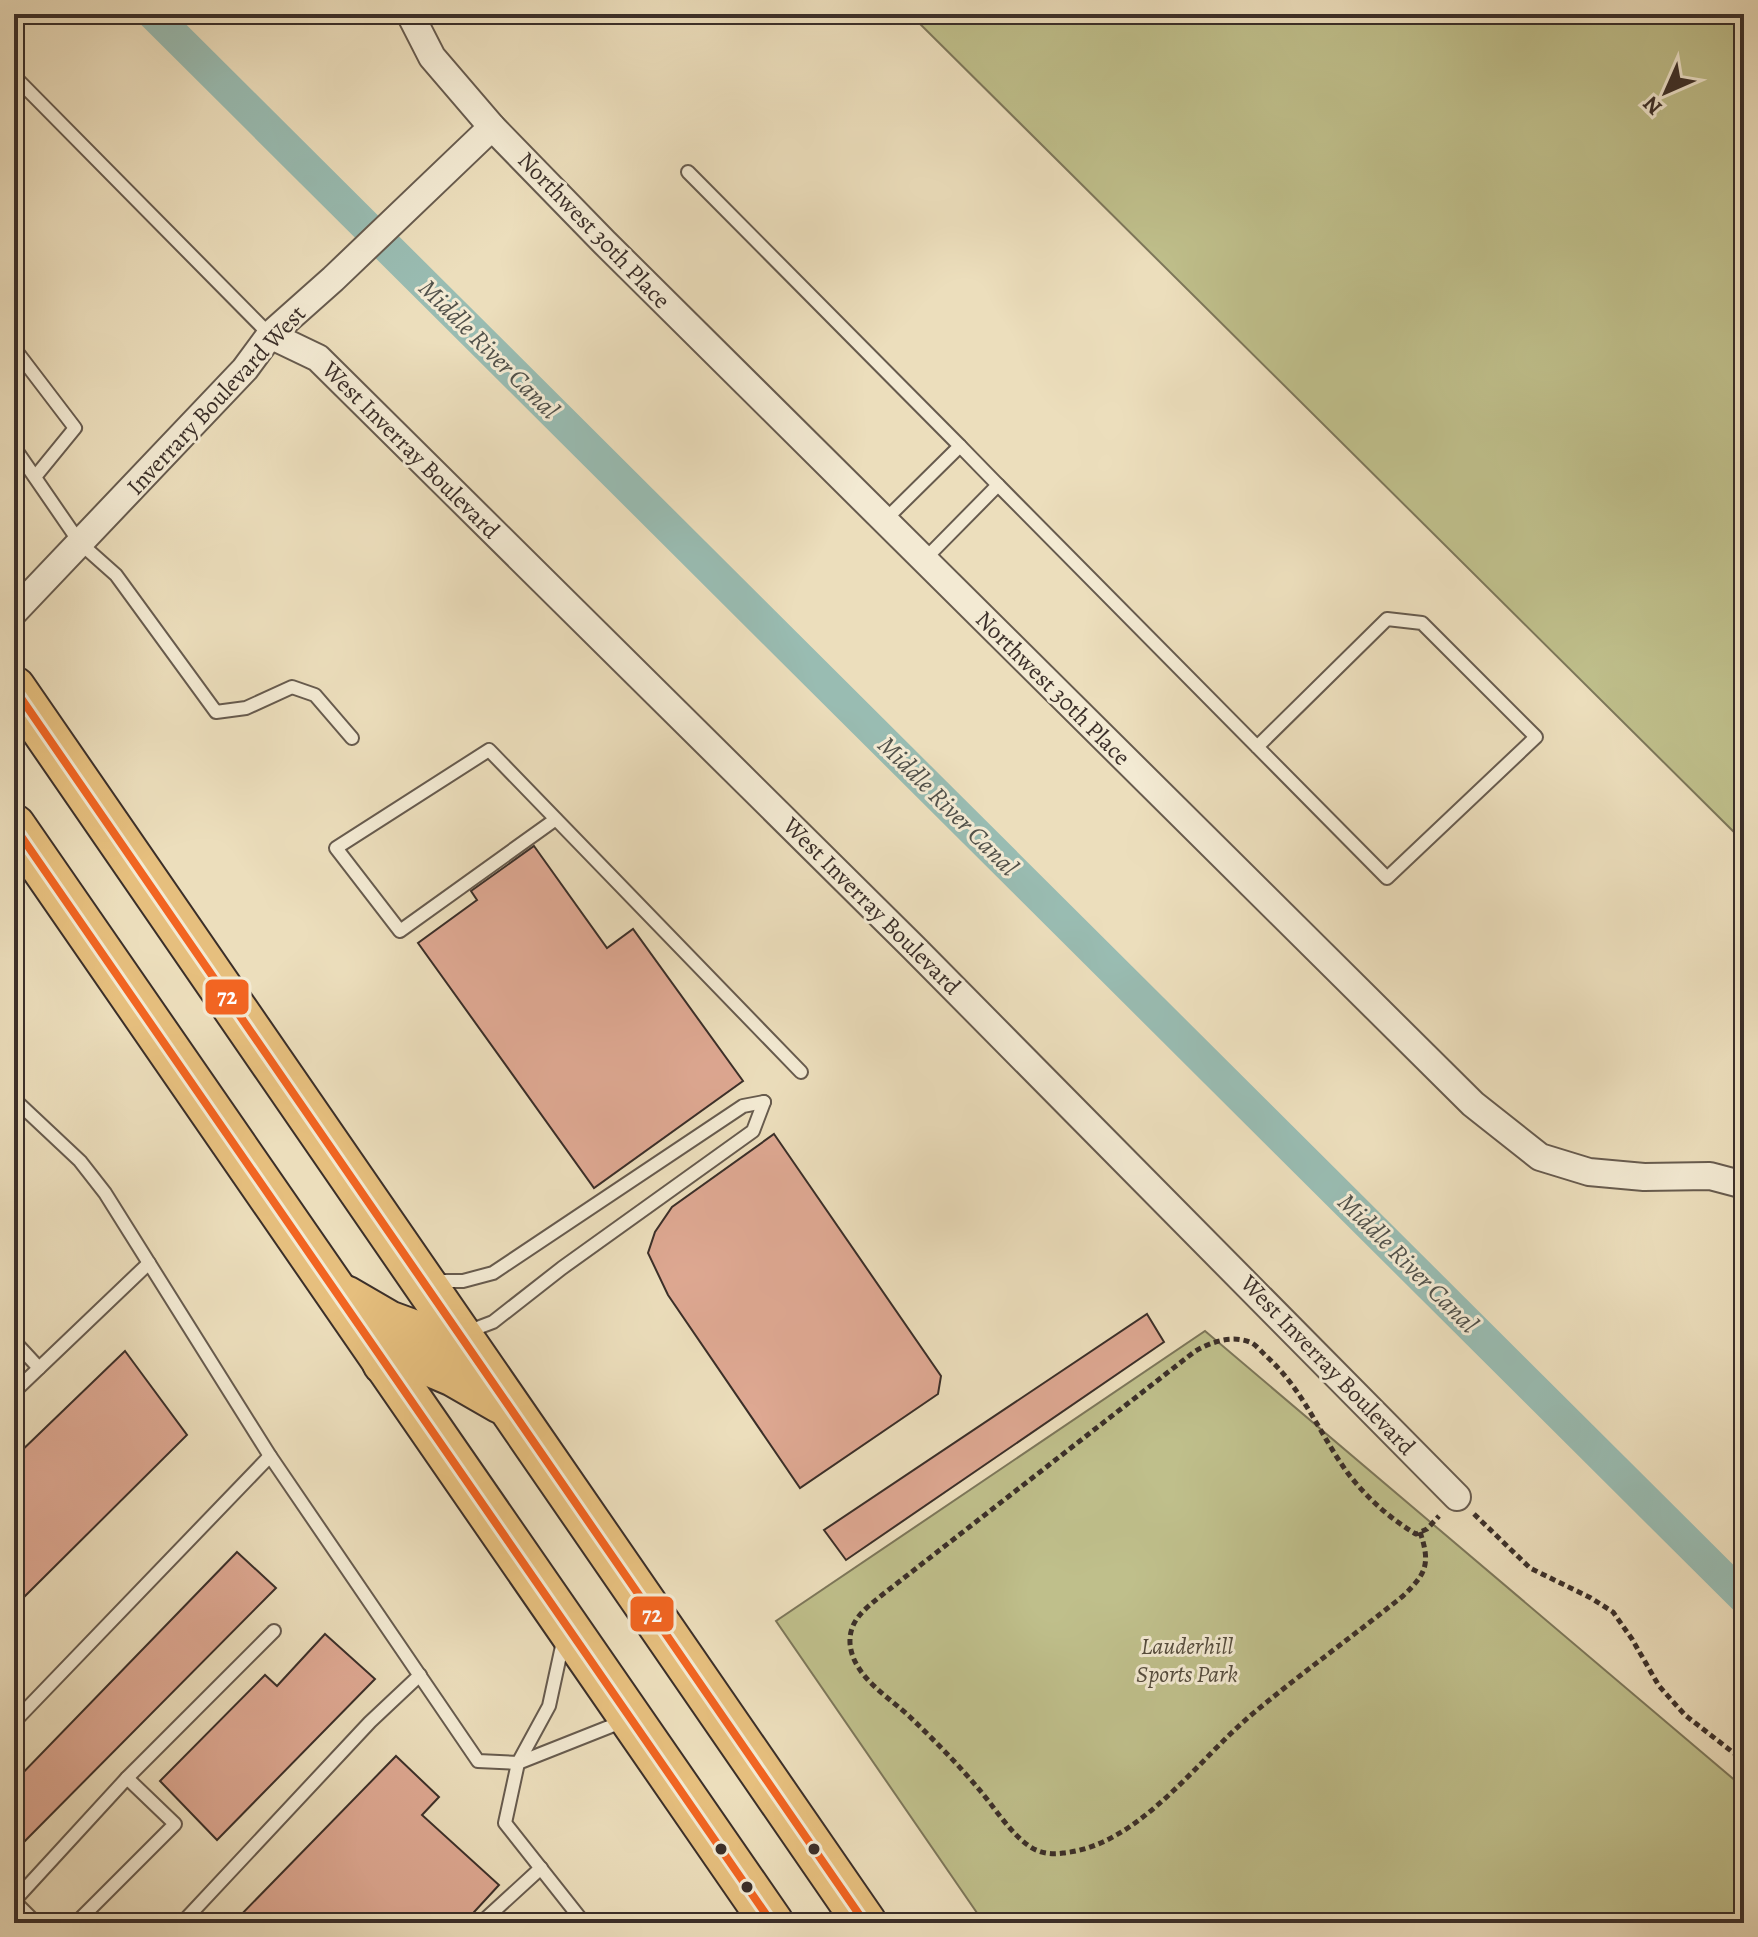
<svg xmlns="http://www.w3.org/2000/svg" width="1758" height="1937" viewBox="0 0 1758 1937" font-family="Alegreya,serif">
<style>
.green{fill:#bfbf8b;stroke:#7d775a;stroke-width:2}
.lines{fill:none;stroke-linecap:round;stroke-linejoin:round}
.canal{stroke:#99bcb2;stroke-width:32}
.building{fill:#dea892;stroke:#3b2f29;stroke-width:2}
.lane-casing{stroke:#675b4e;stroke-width:16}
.street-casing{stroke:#675b4e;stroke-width:30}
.primary-casing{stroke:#3b2f29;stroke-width:46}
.path{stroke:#3b2f29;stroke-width:5;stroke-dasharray:6 4;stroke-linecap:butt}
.lane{stroke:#f3ead3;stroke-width:12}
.street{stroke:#f3ead3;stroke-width:26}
.primary{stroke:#e6bf7e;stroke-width:42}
.bus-1-casing{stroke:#f3ead3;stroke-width:14}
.bus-1{stroke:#f26522;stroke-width:8}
.bus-dot{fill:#3b2f29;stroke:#f3ead3;stroke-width:3}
.labels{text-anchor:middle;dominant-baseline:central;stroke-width:6;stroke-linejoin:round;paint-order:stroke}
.street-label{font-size:24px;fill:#3b2f29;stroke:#f3ead3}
.park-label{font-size:24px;font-style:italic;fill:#554c3d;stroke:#f3ead3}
.water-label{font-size:26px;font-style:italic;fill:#52524b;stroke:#f3ead3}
.line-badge{stroke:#f3ead3;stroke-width:3}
.badge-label{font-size:22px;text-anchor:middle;font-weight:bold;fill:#fff}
</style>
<rect width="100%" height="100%" fill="#ecdebc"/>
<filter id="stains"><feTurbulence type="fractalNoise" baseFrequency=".0025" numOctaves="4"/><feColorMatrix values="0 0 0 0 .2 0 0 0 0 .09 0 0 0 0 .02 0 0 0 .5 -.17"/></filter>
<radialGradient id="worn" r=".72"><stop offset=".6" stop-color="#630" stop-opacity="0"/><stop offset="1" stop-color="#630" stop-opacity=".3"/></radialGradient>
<!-- green -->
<g class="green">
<polygon points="910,14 1744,14 1744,842"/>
<polygon points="1205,1331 1744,1788 1744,1923 984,1923 776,1621"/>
</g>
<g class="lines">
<!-- canal -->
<polyline class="canal" points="153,14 1744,1598"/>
</g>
<!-- building -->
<g class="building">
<polygon points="534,846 607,948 633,929 743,1081 594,1188 418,943 477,900 471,891"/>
<polygon points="774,1134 941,1376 938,1394 800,1488 668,1295 648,1253 655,1232 672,1207"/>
<polygon points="1147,1314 1164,1342 846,1560 824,1530"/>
<polygon points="125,1351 187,1435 14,1607 14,1458"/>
<polygon points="237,1552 276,1588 14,1852 14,1782"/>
<polygon points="325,1634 375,1679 217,1840 160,1781 265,1675 277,1686"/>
<polygon points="396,1756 439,1797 422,1815 499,1885 464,1923 233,1923"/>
</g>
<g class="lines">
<!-- lane casing -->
<g class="lane-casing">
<g id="lane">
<polyline points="14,76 270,335"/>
<polyline points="688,172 960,446 885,520"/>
<polyline points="14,348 75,428 35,477"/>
<polyline points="14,447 80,543 116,575 216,712 246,708 292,687 315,695 352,738"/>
<polyline points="998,485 1387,878 1536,737 1422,623 1387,619 1257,747"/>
<polyline points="924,560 998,485 960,446"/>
<polyline points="556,819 400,931 336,848 489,750 801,1072"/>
<polyline points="14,1099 80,1161 105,1193 270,1456 478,1761 518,1763 624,1721"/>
<polyline points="435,1281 463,1281 493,1273 743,1106 764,1102"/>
<polyline points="464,1333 493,1322 562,1268 753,1131 764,1102"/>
<polyline points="14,1341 39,1368"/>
<polyline points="14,1392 149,1263"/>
<polyline points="564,1637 549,1706 518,1763 505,1823 584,1923"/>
<polyline points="14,1722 270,1456"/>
<polyline points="127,1778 274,1631"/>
<polyline points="36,1923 14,1901 127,1778 175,1824 76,1923"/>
<polyline points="182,1923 370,1722 420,1675"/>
<polyline points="481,1923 541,1868"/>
</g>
</g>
<!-- street casing -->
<g class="street-casing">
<g id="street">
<polyline points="410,14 432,57 492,127 604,242 1473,1104 1540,1157 1589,1172 1644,1177 1710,1176 1744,1185"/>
<polyline points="270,335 318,358 913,947 1457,1497"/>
<polyline points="14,612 245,369 270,335 333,279 492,127"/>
</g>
</g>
<!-- primary casing -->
<g class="primary-casing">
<g id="primary">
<polyline points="14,688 865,1923"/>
<polyline points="14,826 772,1923"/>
<polyline points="345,1297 388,1322 418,1333 459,1335"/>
<polyline points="384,1363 428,1364 454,1375 501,1402"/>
</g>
</g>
<!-- path -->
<g class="path">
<polyline points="1474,1514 1530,1568 1591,1598 1613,1612 1632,1639 1659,1686 1685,1715 1744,1761"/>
<path d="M1420,1532C1431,1564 1426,1574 1403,1596C1352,1637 1300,1674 1250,1716C1197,1761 1138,1846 1063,1853C1051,1855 1039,1853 1029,1846C1009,1832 993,1805 977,1787C956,1762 933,1739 910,1717C889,1697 852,1676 850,1643C849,1620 865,1609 882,1595L1194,1352C1210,1342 1233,1334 1252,1343C1257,1346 1262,1352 1266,1356C1303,1389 1319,1433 1347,1472C1365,1496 1390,1519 1416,1534L1427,1529L1439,1516"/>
</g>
<!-- lane -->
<use href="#lane" class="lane"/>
<!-- street -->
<use href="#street" class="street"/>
<!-- primary -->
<use href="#primary" class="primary"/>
<!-- bus-1 casing -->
<g class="bus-1-casing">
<g id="bus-1">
<polyline points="14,688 865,1923"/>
<polyline points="14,826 772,1923"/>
</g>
</g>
<!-- bus-1 -->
<use href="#bus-1" class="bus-1"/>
</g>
<!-- markers -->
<g class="bus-dot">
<circle cx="721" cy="1849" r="7"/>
<circle cx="814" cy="1849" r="7"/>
<circle cx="747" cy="1887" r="7"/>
</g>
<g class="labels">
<!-- street labels -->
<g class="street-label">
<text transform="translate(594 230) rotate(46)">Northwest 30th Place</text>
<text transform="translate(216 400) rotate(-47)">Inverrary Boulevard West</text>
<text transform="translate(411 450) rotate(45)">West Inverray Boulevard</text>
<text transform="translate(1053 688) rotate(45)">Northwest 30th Place</text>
<text transform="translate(872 906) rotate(45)">West Inverray Boulevard</text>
<text transform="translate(1328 1365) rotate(46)">West Inverray Boulevard</text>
</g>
<!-- park labels -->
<g class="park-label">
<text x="1187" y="1646">Lauderhill<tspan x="1187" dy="28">Sports Park</tspan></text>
</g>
<!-- water labels -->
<g class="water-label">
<text transform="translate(489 349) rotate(45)">Middle River Canal</text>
<text transform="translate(948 806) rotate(45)">Middle River Canal</text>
<text transform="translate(1408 1263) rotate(45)">Middle River Canal</text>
</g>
</g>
<g class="line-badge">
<rect x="204" y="978" width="46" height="38" rx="8" fill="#f26522"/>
<rect x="629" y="1595" width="46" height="38" rx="8" fill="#f26522"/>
</g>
<g class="badge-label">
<text x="227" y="1004">72</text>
<text x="652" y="1622">72</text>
</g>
<!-- margin -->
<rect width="1758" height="1937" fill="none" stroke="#ecdebc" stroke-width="48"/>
<rect x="16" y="16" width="1726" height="1905" fill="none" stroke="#3b2f29" stroke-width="4"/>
<rect x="24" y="24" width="1710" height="1889" fill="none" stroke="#3b2f29" stroke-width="2"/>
<!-- north arrow -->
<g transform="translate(1666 92) rotate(225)" stroke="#f3ead3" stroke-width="6" paint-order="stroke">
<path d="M0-6L14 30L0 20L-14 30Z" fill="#3b2f29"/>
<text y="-12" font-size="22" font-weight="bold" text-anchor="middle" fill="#3b2f29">N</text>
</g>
<rect width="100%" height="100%" filter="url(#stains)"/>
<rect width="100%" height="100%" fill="url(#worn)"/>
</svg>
